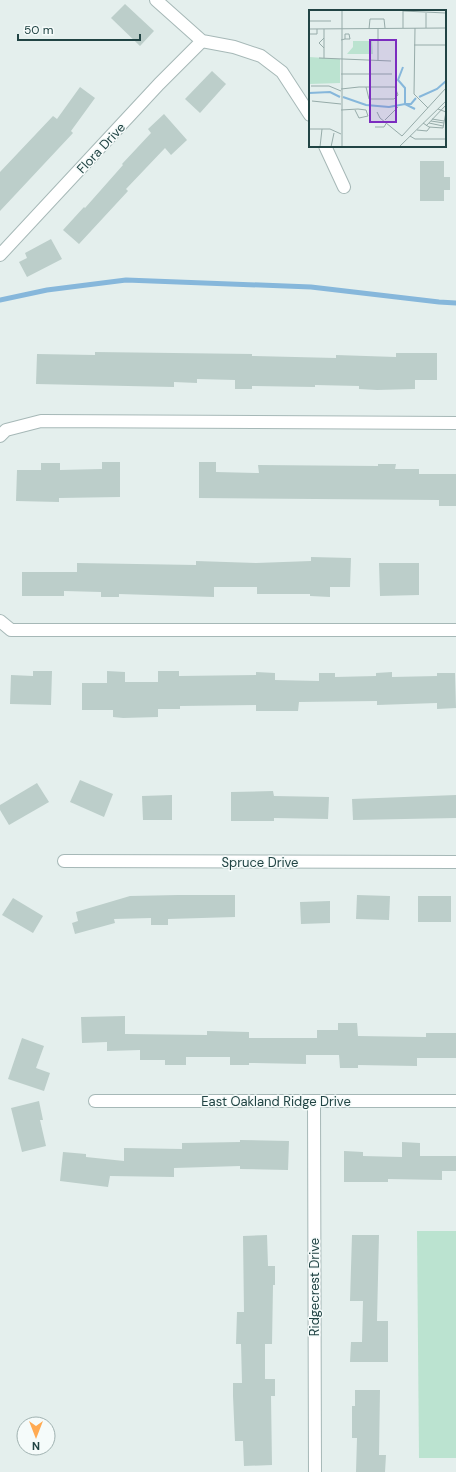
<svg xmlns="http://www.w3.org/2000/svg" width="456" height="1472" viewBox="0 0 456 1472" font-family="'DM Sans',sans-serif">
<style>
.green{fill:#bbe3d0}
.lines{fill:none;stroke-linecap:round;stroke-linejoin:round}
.stream{stroke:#86b7db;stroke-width:5}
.building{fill:#bcceca}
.minor-casing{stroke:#a6b8b7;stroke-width:14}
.minor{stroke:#fff;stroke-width:12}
.labels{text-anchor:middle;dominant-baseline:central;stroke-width:3;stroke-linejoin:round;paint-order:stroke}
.street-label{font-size:13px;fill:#214444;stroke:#f5fbfa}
.inset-river{fill:none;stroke:#86b7db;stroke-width:2}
.inset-road{fill:none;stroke:#96aba9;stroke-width:1}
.view{fill:#7b2cbf;fill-opacity:0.15;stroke:#7b2cbf;stroke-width:2}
.inset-edge{fill:none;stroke:#214444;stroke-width:2}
</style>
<rect width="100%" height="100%" fill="#e4efed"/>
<!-- green -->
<polygon class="green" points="417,1231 456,1231 456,1458 419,1458"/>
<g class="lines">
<!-- stream -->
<polyline class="stream" points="0,300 47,290 126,280 311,287 439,302 456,303"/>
</g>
<!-- building -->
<g class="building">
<polygon points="125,4 154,31 140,46 111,18"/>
<polygon points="212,71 226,84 200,113 185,99"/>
<polygon points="80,87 95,98 71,131 73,133 0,211 0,172 53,116 57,119"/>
<polygon points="164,114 187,140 171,155 165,148 126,189 128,191 79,244 63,230 84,207 85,208 123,165 122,164 151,133 148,129"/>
<polygon points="420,161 444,161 444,177 450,177 450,190 444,190 444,201 420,201"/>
<polygon points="51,239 62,259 27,277 19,262 27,258 25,253"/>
<polygon points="95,352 252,354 252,356 336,358 336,355 396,357 396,353 437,353 437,380 415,380 415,389 377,390 359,389 359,386 315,385 315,387 252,386 252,389 235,389 235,380 197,379 197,383 174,382 174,387 36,384 37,354 95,355"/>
<polygon points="102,462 120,462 120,497 59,498 59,502 16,501 17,470 41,470 41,463 60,463 60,470 102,469"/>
<polygon points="199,462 216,462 216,472 259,473 258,465 378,466 378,464 396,464 395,469 419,469 419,474 456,474 456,506 439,506 439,500 199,498"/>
<polygon points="311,557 351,558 350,587 330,587 330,597 310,596 310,594 257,594 257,587 214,587 214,597 119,594 119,597 101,597 101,592 64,591 64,596 22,596 22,572 77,572 77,563 196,565 196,561 256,563 311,561"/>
<polygon points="379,563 419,563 419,595 380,596"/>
<polygon points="33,671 52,671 51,705 10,704 11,675 33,676"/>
<polygon points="107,671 125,672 125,682 158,682 158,671 179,671 179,676 256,675 256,672 275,673 275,680 319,681 319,673 335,673 335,677 376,676 376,673 392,672 392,677 437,676 437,673 455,673 456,708 437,709 437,703 377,705 377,701 299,702 298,711 256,711 256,705 180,706 180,709 158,709 158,717 123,718 113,717 113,710 82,710 82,683 107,683"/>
<polygon points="80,780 113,794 104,817 70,802"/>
<polygon points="37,783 49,802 9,825 0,810 0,805"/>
<polygon points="273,791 274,796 329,797 328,819 274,818 274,821 231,821 231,792"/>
<polygon points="172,795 172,820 143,820 142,796"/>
<polygon points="456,795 456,818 353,820 352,799"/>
<polygon points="178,895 235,895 235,917 168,919 168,925 151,925 151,918 114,919 115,923 75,934 72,923 78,921 76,912 130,896"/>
<polygon points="357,895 390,896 389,920 356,919"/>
<rect x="418" y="896" width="33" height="26"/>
<polygon points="13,898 43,916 33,933 2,915"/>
<polygon points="330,901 330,923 301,924 300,902"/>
<polygon points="125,1016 125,1034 207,1035 207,1031 249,1032 249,1038 317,1038 317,1030 338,1030 338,1023 357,1023 358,1036 426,1037 426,1033 456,1033 456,1058 417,1058 417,1066 358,1065 358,1068 340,1068 339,1055 306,1055 306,1064 249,1063 249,1065 230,1065 230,1057 186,1057 186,1065 165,1065 165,1060 140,1060 140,1050 107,1051 107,1042 82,1043 81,1017"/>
<polygon points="22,1038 44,1046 36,1068 50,1073 44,1091 8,1079"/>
<polygon points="39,1101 43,1120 40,1120 46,1146 22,1152 11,1108"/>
<polygon points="240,1140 289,1141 288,1170 240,1169 240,1166 174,1168 174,1177 110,1176 108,1187 60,1181 63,1152 86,1154 86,1157 124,1161 124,1148 182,1149 182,1143 240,1142"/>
<polygon points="402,1142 420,1143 420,1156 456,1156 456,1171 442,1171 442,1180 388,1179 388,1182 344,1182 344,1151 363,1152 363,1156 402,1157"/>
<polygon points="267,1235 268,1266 275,1266 275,1285 273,1285 272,1344 265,1344 265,1379 275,1379 275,1396 271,1396 272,1465 244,1466 243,1441 235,1441 233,1396 233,1383 242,1383 241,1344 236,1344 237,1312 244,1312 243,1236"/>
<polygon points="352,1235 379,1235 377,1321 388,1321 388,1362 350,1362 351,1342 362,1342 363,1301 350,1301"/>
<polygon points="355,1390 380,1390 379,1455 386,1455 385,1472 356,1472 357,1438 352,1438 352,1406 355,1406"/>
</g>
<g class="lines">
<!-- minor casing -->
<g class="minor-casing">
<g id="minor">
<polyline points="156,0 202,41 234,47 261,56 282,72 310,115"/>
<polyline points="325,146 344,187"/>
<polyline points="0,255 159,84 202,41"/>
<polyline points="0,436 6,430 41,421 456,423"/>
<polyline points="0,621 11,630 456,630"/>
<polyline points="64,861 456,862"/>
<polyline points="95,1101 456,1101"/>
<polyline points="314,1101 315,1472"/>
</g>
</g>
<!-- minor -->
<use href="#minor" class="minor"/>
</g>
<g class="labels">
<!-- street labels -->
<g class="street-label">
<text transform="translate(101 148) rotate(-47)">Flora Drive</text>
<text x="260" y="862">Spruce Drive</text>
<text x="276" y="1101">East Oakland Ridge Drive</text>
<text transform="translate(314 1287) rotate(-90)">Ridgecrest Drive</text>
</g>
</g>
<!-- overview -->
<g transform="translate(309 10)">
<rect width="137" height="137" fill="#e4efed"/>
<path d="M44,31H63L64,44H38L44,37ZM0,47L31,49V73L0,74Z" fill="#bbe3d0"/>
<path class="inset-river" d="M94,57L89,70L96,78V94H102L107,88M0,83L21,82L31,87M34,87L57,95L80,97L96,94L106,99M110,87L128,79L137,71"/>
<path class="inset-road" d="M33,0V137M94,1L137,3M0,11H22M69,18V51M94,18V0M106,18L105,84L119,98M117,18V3M0,19L137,18M15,19V48M60,19L61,9H75L76,18M0,24H8V19M15,28L10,33L15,38M32,30L36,29H41L40,24H36V29M105,35H137M10,48L82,51M32,64H83M2,76H20L32,81M32,79L50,77H86L89,85L85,89H60L57,77M3,91L32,94M32,100L49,99L57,100L59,106L50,108L46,100M68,102L71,108L93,126L137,78M123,109L135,111M76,110L89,97M122,111L135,113M114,113L120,117L134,118L137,102L129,99M120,113L134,116M117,116L137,95M66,117H75L78,112M0,119H21L32,124M108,120L118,121L121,117M101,126L106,129H137M11,137L13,119M22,137L25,123M90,137L137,91"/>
<path class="view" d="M61,30H87V112H61Z"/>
<rect width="137" height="137" class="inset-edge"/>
</g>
<!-- north arrow -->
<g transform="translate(36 1436) rotate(180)"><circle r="19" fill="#f5fbfa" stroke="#a0b2b1"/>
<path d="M0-3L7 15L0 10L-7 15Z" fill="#ffaa52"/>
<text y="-6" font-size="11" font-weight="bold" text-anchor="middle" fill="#214444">N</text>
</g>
<!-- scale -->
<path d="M18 34v6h122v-6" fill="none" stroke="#214444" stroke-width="2"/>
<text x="24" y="34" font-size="12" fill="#214444" stroke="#f5fbfa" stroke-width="3" paint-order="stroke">50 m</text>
</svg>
